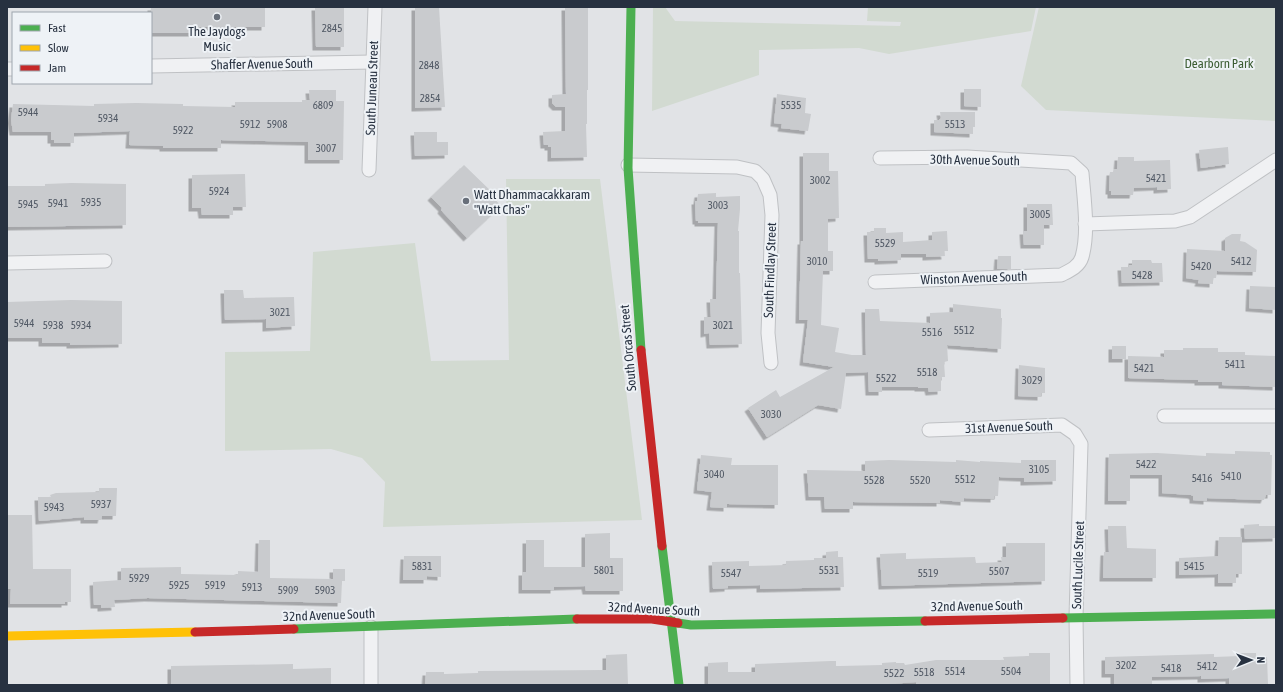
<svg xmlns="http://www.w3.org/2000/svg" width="1283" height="692" viewBox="0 0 1283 692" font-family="'Asap Condensed',sans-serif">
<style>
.green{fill:#d2dad1}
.building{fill:#c9cbce;filter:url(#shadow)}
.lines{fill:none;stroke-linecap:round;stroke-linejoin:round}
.street-casing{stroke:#bfc1c4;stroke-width:15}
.street{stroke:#f0f1f3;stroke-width:13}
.fast{stroke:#4caf50;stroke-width:9}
.slow{stroke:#ffc107;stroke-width:9}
.jam{stroke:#c62828;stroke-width:9}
.poi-dot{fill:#686f7a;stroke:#eef2f6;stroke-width:1.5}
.labels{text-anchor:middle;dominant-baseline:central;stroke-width:4;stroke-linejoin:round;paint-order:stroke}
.number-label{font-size:11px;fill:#505864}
.poi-label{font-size:13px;fill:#273140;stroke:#eef2f6}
.park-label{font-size:13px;fill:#3c5d33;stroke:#eef2f6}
.street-label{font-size:13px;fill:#273140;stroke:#eef2f6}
</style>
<defs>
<filter id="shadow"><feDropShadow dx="-3.5" dy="3.5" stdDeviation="0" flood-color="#0004"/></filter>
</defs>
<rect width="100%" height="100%" fill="#e1e3e6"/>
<!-- green -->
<g class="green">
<polygon points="653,7 665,7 675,21 900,26 901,22 867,21 868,7 1036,7 1031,31 889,54 859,48 759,50 759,75 652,111"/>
<polygon points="1039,7 1276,7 1276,121 1046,110 1021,86"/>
<polygon points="506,179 600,179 642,520 383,527 385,482 362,458 331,449 225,451 225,352 310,351 313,252 415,243 431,361 509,360"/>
</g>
<!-- building -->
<g class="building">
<polygon points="151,7 265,7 265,27 197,27 197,33 151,33"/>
<polygon points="315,7 344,7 344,47 316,47"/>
<polygon points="415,7 439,7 445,107 415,108"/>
<polygon points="565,7 588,7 588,90 587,90 587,124 586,124 587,157 551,158 551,147 548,147 548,145 544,145 543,132 565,131 565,107 556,107 552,103 552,95 566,94"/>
<polygon points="964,89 981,89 981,107 964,106"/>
<polygon points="309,90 336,90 336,101 344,101 343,160 308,160 308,142 221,140 221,148 163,148 163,146 129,145 130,131 74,133 74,143 54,143 54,140 51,140 51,132 13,132 11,120 13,104 94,106 94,104 136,103 183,104 183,106 235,107 235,102 302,102 302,100 310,100"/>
<polygon points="777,94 806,98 805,113 811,114 808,131 781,128 782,124 774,123"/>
<polygon points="940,112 975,112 975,127 973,127 973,134 934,132 934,120 939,120 941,118"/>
<polygon points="414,132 437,132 437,142 448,142 448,155 415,156"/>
<polygon points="1228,147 1229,164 1201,168 1199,150"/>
<polygon points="803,153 829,153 829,171 838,171 839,218 828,219 828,251 833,251 833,271 823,271 821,325 839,328 835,352 852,355 866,355 865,309 879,309 880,321 930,323 930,313 953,312 953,304 1001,309 1001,318 1002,318 1001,349 947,345 948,361 944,362 945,377 941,377 941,391 929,392 928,388 918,388 918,387 882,387 882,392 869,392 868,372 846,373 841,409 818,405 767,437 748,408 776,390 780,397 834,367 803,362 808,320 799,320 801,241 803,241"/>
<polygon points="1118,157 1134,157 1134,161 1170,160 1171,189 1157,190 1157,187 1134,188 1133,195 1111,195 1111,191 1109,191 1110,172 1113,172 1114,169 1117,169"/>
<polygon points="464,165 495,195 493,197 501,206 467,238 441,210 442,208 431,197"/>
<polygon points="245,174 246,207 233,207 233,215 202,215 201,208 192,208 192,175"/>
<polygon points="72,183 126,184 126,225 7,227 7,186 45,186 45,184"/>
<polygon points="716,193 716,197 740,196 740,209 738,231 739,231 739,273 740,273 742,344 710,345 709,333 704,334 704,317 711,317 710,299 716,299 718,223 698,223 698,221 696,221 695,201 697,201 698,194"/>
<polygon points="1027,204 1052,204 1053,225 1044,225 1044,245 1024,245 1023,231 1027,231"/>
<polygon points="874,228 886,228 886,233 903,232 903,242 932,240 932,232 947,231 948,251 944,251 945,256 926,257 926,254 901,254 901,260 878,261 878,259 868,259 867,232 874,232"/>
<polygon points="1232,234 1241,234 1240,241 1245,242 1257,250 1256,272 1217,271 1216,278 1213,278 1213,284 1198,283 1199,280 1186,278 1187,249 1225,251 1225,238"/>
<polygon points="998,256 1011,256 1011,269 997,269"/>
<polygon points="1132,260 1151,260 1152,263 1162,263 1163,282 1122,283 1121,267 1129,267 1129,265 1132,265"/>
<polygon points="1250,286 1276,287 1276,310 1249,308"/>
<polygon points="224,290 243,290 244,298 294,297 295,326 266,328 266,319 225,320"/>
<polygon points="71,300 122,301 122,344 70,345 70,343 42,343 42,338 7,338 7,302"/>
<rect x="1112" y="346" width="14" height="13"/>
<polygon points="1183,348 1218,348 1218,352 1245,352 1245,355 1276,356 1276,387 1222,385 1222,382 1198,382 1198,380 1128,378 1128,356 1164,357 1164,350 1183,350"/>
<polygon points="1019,365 1045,368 1045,393 1041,393 1041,397 1018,396"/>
<polygon points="1235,451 1270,452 1270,455 1272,455 1271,495 1266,495 1264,500 1207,498 1207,501 1193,500 1193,496 1191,495 1162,493 1162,475 1130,475 1130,501 1108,501 1109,454 1157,453 1206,456 1206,453 1235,454"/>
<polygon points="701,455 732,458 731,465 778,465 778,505 727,504 727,508 710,507 712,492 697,490"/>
<polygon points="889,460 956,462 956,460 980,462 980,461 1021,463 1021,460 1056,460 1056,481 1024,482 1024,478 999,477 998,496 994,496 994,499 964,498 964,502 940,500 940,503 853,502 853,509 825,509 824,497 809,497 807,470 865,471 865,461"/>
<polygon points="99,488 117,488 116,516 102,516 101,520 84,520 84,517 39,521 38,497 51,497 50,495 56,493 99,492"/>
<polygon points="7,515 32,515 33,569 71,569 71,602 65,602 65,604 10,604 11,589 7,589"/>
<polygon points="1259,524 1259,526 1276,526 1276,538 1245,539 1244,525"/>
<polygon points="1108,526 1126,526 1127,548 1156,549 1156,578 1103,578 1104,552 1109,552"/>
<polygon points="610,533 610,558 623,558 623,591 586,591 585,586 554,587 554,590 522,590 522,572 526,572 526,540 544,540 544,567 585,567 585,534"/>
<polygon points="1219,537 1242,537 1242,574 1236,574 1236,583 1218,583 1218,574 1179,575 1179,558 1218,556"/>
<polygon points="259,540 270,540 270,578 333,579 333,569 345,569 345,581 342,581 341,603 148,598 114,600 115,607 101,608 101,605 94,605 93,582 121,580 121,568 181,567 181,574 238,575 238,571 258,572"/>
<polygon points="1006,543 1045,543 1045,581 882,586 880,554 906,553 906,559 975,557 976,563 1002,562 1001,557 1006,557"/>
<polygon points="838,551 838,557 843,557 844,587 760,589 760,585 728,586 728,588 713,589 712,562 749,561 749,566 786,565 786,561 814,560 814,558 826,558 826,552"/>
<polygon points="404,556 441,556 441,577 427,576 427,580 403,580"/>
<polygon points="1029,653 1050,653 1050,685 916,685 916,682 876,685 708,685 708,663 728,662 728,672 755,672 755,664 831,661 836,661 836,666 839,666 882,665 882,663 896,662 896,663 904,663 905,665 936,660 1004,660 1003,657 1029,656"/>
<polygon points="1240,653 1256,653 1256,658 1267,657 1268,685 1229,685 1229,678 1201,679 1201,676 1152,677 1152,685 1114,685 1114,674 1105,674 1105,657 1214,654 1214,657 1240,656"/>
<polygon points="627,654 628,685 425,685 426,672 444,672 444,674 478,673 478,671 606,670 606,655"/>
<polygon points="293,664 293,669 331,668 331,685 171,685 171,666"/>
</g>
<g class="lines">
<!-- street casing -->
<g class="street-casing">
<g id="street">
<polyline points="151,66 372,62"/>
<polyline points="7,69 13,69"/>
<polyline points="628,165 737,167 755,171 763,179 770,195 772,215 768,333 771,363"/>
<polyline points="369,170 375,7"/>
<polyline points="1085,224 1175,221 1190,217 1276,160"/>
<polyline points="7,263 105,261"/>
<path d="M875,282L1061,275C1069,271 1079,267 1082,257C1089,232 1084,199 1082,173L1071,163L967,157L880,158"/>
<polyline points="1164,416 1276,416"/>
<polyline points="929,430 1062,425 1075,434 1081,444 1076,617 1077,685"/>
<polyline points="371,627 371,685"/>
</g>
</g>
<!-- street -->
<use href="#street" class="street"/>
<!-- fast -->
<g class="fast">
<polyline points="631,7 628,168 641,350"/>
<polyline points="662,546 679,685"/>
<polyline points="1063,618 1276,614"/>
<polyline points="678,623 691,625 925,621"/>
<polyline points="294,629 577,619"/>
</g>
<!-- slow -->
<polyline class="slow" points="7,636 195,632"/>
<!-- jam -->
<g class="jam">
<polyline points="641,350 662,546"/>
<polyline points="577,619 652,619 678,623"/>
<polyline points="925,621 1063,618"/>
<polyline points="195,632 294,629"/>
</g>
</g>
<!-- markers -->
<g class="poi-dot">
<circle cx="217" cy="17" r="4"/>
<circle cx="466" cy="201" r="4"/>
</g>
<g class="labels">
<!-- number labels -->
<g class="number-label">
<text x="332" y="28">2845</text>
<text x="429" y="65">2848</text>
<text x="430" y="98">2854</text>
<text x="323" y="105">6809</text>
<text x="791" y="105">5535</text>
<text x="28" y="112">5944</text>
<text x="108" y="118">5934</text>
<text x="250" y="124">5912</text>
<text x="277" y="124">5908</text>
<text x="955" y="124">5513</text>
<text x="183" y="130">5922</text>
<text x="326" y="148">3007</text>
<text x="1156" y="178">5421</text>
<text x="820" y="180">3002</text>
<text x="219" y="191">5924</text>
<text x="91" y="202">5935</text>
<text x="58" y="203">5941</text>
<text x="28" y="204">5945</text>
<text x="718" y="205">3003</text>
<text x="1040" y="214">3005</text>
<text x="885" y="243">5529</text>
<text x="817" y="261">3010</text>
<text x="1241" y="261">5412</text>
<text x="1201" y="266">5420</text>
<text x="1142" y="275">5428</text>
<text x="280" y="312">3021</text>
<text x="24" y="323">5944</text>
<text x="53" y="325">5938</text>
<text x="81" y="325">5934</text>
<text x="723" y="325">3021</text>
<text x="964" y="330">5512</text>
<text x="932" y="332">5516</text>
<text x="1235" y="364">5411</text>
<text x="1144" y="368">5421</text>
<text x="927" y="372">5518</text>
<text x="886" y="378">5522</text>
<text x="1032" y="380">3029</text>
<text x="771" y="414">3030</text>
<text x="1146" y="464">5422</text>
<text x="1039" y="469">3105</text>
<text x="714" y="474">3040</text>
<text x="1231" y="476">5410</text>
<text x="1202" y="478">5416</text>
<text x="965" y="479">5512</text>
<text x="874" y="480">5528</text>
<text x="920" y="480">5520</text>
<text x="101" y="504">5937</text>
<text x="54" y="507">5943</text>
<text x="422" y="566">5831</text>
<text x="1194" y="566">5415</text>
<text x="604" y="570">5801</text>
<text x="829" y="570">5531</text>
<text x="999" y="571">5507</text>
<text x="731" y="573">5547</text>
<text x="928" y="573">5519</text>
<text x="139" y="578">5929</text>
<text x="179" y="585">5925</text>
<text x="215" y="585">5919</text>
<text x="252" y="587">5913</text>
<text x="288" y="590">5909</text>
<text x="325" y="590">5903</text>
<text x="1126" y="665">3202</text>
<text x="1207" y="666">5412</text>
<text x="1171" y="668">5418</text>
<text x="955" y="671">5514</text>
<text x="1011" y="671">5504</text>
<text x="924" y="672">5518</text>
<text x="894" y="673">5522</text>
</g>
<!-- poi labels -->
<g class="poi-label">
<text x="217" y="31">The Jaydogs<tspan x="217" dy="15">Music</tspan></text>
<text x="474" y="194" text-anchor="start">Watt Dhammacakkaram<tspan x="474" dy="15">"Watt Chas"</tspan></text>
</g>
<!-- park labels -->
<g class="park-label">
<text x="1219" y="63">Dearborn Park</text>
</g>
<!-- street labels -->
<g class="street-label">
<text transform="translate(262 64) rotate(-1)">Shaffer Avenue South</text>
<text transform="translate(372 88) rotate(-88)">South Juneau Street</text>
<text transform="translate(975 160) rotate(1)">30th Avenue South</text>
<text transform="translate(770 270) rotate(-88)">South Findlay Street</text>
<text transform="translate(974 278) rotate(-2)">Winston Avenue South</text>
<text transform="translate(628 348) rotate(-95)">South Orcas Street</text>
<text transform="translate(1009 427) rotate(-2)">31st Avenue South</text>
<text transform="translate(1078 565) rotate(-88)">South Lucile Street</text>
<text transform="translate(977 606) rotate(-1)">32nd Avenue South</text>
<text transform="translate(654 609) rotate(3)">32nd Avenue South</text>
<text transform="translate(329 615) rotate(-2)">32nd Avenue South</text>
</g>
</g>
<!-- border -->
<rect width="1283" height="692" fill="none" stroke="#273140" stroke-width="16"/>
<!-- legend -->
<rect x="12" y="12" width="140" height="72" fill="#eef2f6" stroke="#9ea5ad"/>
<rect x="20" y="25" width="20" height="6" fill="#4caf50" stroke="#9ea5ad"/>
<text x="48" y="32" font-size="12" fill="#273140">Fast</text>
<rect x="20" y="45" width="20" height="6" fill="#ffc107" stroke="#9ea5ad"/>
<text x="48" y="52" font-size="12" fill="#273140">Slow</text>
<rect x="20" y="65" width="20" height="6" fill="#c62828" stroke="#9ea5ad"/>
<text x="48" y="72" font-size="12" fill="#273140">Jam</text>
<!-- north arrow -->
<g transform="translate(1251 660) rotate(89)" stroke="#eef2f6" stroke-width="3" paint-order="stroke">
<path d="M0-3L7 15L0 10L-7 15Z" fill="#273140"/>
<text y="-6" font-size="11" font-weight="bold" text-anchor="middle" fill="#273140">N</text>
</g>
</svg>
